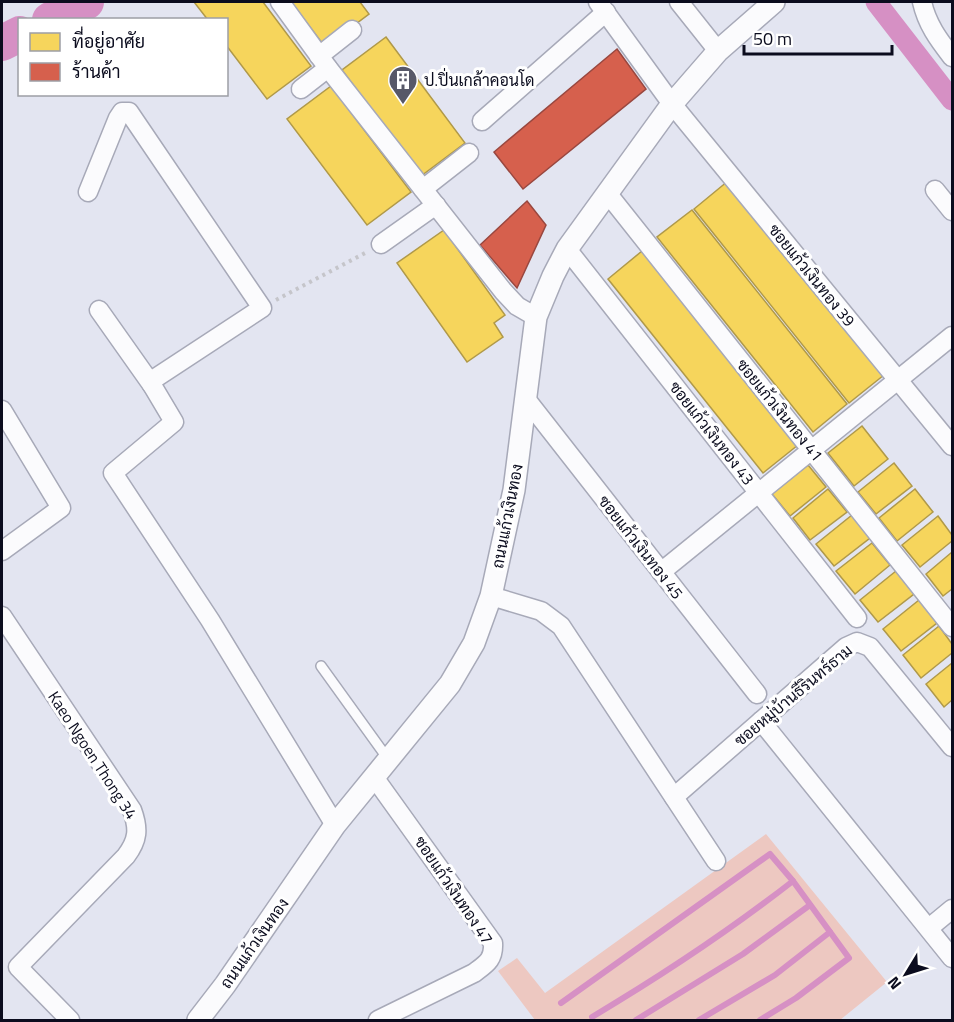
<svg xmlns="http://www.w3.org/2000/svg" width="954" height="1022" viewBox="0 0 954 1022" font-family="'Titillium Web',Sarabun,sans-serif">
<style>
.green{fill:#edc8c1}
.homes{fill:#f6d55c;stroke:#b09949;stroke-width:1.5}
.shops{fill:#d6604d;stroke:#99473f;stroke-width:1.5}
.lines{fill:none;stroke-linecap:round;stroke-linejoin:round}
.stream{stroke:#d690c4;stroke-width:6}
.canal{stroke:#d690c4;stroke-width:21}
.river{stroke:#d690c4;stroke-width:36}
.service-casing{stroke:#a7a9b8;stroke-width:12}
.minor-casing{stroke:#a7a9b8;stroke-width:21}
.tertiary-casing{stroke:#a7a9b8;stroke-width:24}
.path{stroke:#c5c5ca;stroke-width:4;stroke-dasharray:3 4.5;stroke-linecap:butt}
.service{stroke:#fbfbfd;stroke-width:9}
.minor{stroke:#fbfbfd;stroke-width:18}
.tertiary{stroke:#fbfbfd;stroke-width:21}
.labels{text-anchor:middle;dominant-baseline:central;stroke-width:6;stroke-linejoin:round;paint-order:stroke}
.poi-label{font-size:16px;fill:#0b0c1e;stroke:#fff;text-anchor:start}
.street-label{font-size:16px;fill:#0b0c1e;stroke:#fff}
</style>
<rect width="100%" height="100%" fill="#e3e5f1"/>
<!-- green -->
<polygon class="green" points="766,834 887,982 840,1020 535,1020 498,971 517,958 545,993"/>
<!-- homes -->
<g class="homes">
<polygon points="194,2 263,2 311,66 267,99 226,45 226,20 208,20"/>
<polygon points="291,2 360,2 369,14 325,47"/>
<polygon points="386,37 465,143 421,176 342,70"/>
<polygon points="331,86 411,192 367,225 287,119"/>
<polygon points="728,181 884,375 849,403 694,209"/>
<polygon points="692,210 847,404 813,432 657,237"/>
<polygon points="444,230 505,315 494,323 503,337 467,362 397,263"/>
<polygon points="642,251 798,445 763,473 608,279"/>
<polygon points="862,426 888,459 854,486 828,453"/>
<polygon points="894,463 912,486 876,514 858,492"/>
<polygon points="808,465 826,487 790,516 772,494"/>
<polygon points="828,489 847,512 810,540 793,518"/>
<polygon points="915,489 933,512 897,541 879,518"/>
<polygon points="852,515 870,538 834,566 816,544"/>
<polygon points="938,516 952,535 952,541 920,567 902,545"/>
<polygon points="872,543 890,565 855,594 836,571"/>
<polygon points="952,552 952,589 943,596 926,574"/>
<polygon points="896,571 914,594 878,622 860,600"/>
<polygon points="919,600 937,623 901,651 883,629"/>
<polygon points="939,626 952,644 952,653 921,678 903,655"/>
<polygon points="952,663 952,700 944,707 926,684"/>
</g>
<!-- shops -->
<g class="shops">
<polygon points="617,49 646,89 523,189 494,152"/>
<polygon points="527,201 546,225 517,288 480,245"/>
</g>
<g class="lines">
<!-- stream -->
<g class="stream">
<polyline points="561,1003 770,854 793,881 849,958 796,998 760,1020"/>
<path d="M592,1017C661,976 729,931 793,881"/>
<polyline points="636,1020 743,954 810,905"/>
<polyline points="699,1020 775,975 830,932"/>
</g>
<!-- canal -->
<polyline class="canal" points="876,2 952,100"/>
<!-- river -->
<g class="river">
<polyline points="50,20 86,2"/>
<polyline points="2,43 20,34"/>
</g>
<!-- service casing -->
<g class="service-casing">
<polyline id="service" points="321,666 388,759"/>
</g>
<!-- minor casing -->
<g class="minor-casing">
<g id="minor">
<polyline points="280,2 328,68 503,291 517,306 536,317"/>
<polyline points="598,2 672,104 952,446"/>
<polyline points="679,2 718,51"/>
<path d="M922,2C927,24 938,39 952,57"/>
<polyline points="319,56 352,30"/>
<polyline points="301,89 328,68"/>
<polyline points="482,121 606,12"/>
<polyline points="423,189 469,153"/>
<polyline points="935,190 952,211"/>
<polyline points="88,192 118,118 122,112 129,112 262,308 154,379 152,385"/>
<polyline points="608,194 952,627"/>
<polyline points="381,244 436,205"/>
<polyline points="567,249 857,618"/>
<polyline points="99,310 152,385 174,422 113,473 210,620 335,825"/>
<polyline points="526,399 757,694"/>
<polyline points="2,410 61,508 2,551"/>
<polyline points="661,572 952,336"/>
<polyline points="491,596 541,611 561,626 716,861"/>
<path d="M2,616L132,810C139,829 138,840 126,856L18,967L70,1020"/>
<polyline points="761,721 952,958"/>
<path d="M374,777L493,943C494,960 486,964 474,973L378,1020"/>
<polyline points="674,797 846,647 857,642 870,647 952,747"/>
<polyline points="929,928 952,909"/>
</g>
</g>
<!-- tertiary casing -->
<g class="tertiary-casing">
<polyline id="tertiary" points="198,1020 225,985 335,825 450,684 474,643 491,596 514,490 536,317 553,276 567,249 672,104 718,51 774,2"/>
</g>
<!-- path -->
<polyline class="path" points="276,300 367,252"/>
<!-- service -->
<use href="#service" class="service"/>
<!-- minor -->
<use href="#minor" class="minor"/>
<!-- tertiary -->
<use href="#tertiary" class="tertiary"/>
</g>
<!-- icons -->
<defs>
<g id="building-pin" transform="scale(1.5)"><path d="M0 17L-7.5 6A9.5 9.5 0 1 1 7.5 6Z" fill="#575868" stroke="#fff"/><path d="M-4-6H4V6H1V3H-1V6H-4ZM-2.5-4.3h1.7v1.8h-1.7ZM.8-4.3h1.7v1.8H.8ZM-2.5-1h1.7V.8h-1.7ZM.8-1h1.7V.8H.8Z" fill="#fff"/></g>
</defs>
<g fill-rule="evenodd">
<use href="#building-pin" x="403" y="80"/>
</g>
<g class="labels">
<!-- poi labels -->
<g class="poi-label">
<text x="424" y="80">ป.ปิ่นเกล้าคอนโด</text>
</g>
<!-- street labels -->
<g class="street-label">
<text transform="translate(812 275) rotate(51)">ซอยแก้วเงินทอง 39</text>
<text transform="translate(780 410) rotate(51)">ซอยแก้วเงินทอง 41</text>
<text transform="translate(712 433) rotate(52)">ซอยแก้วเงินทอง 43</text>
<text transform="translate(507 516) rotate(-79)">ถนนแก้วเงินทอง</text>
<text transform="translate(641 547) rotate(52)">ซอยแก้วเงินทอง 45</text>
<text transform="translate(793 695) rotate(-40)">ซอยหมู่บ้านธีรินทร์ธาม</text>
<text transform="translate(93 755) rotate(57)">Kaeo Ngoen Thong 34</text>
<text transform="translate(454 890) rotate(56)">ซอยแก้วเงินทอง 47</text>
<text transform="translate(254 943) rotate(-55)">ถนนแก้วเงินทอง</text>
</g>
</g>
<!-- border -->
<rect width="954" height="1022" fill="none" stroke="#0b0c1e" stroke-width="6"/>
<!-- legend -->
<rect x="18" y="18" width="210" height="78" fill="#ffffff" stroke="#9d9ea5" stroke-width="1.5"/>
<rect x="30" y="33" width="30" height="18" fill="#f6d55c" stroke="#9d9ea5" stroke-width="1.5"/>
<text x="72" y="48" font-size="18" fill="#0b0c1e">ที่อยู่อาศัย</text>
<rect x="30" y="63" width="30" height="18" fill="#d6604d" stroke="#9d9ea5" stroke-width="1.5"/>
<text x="72" y="78" font-size="18" fill="#0b0c1e">ร้านค้า</text>
<!-- north arrow -->
<g transform="translate(906 974) rotate(232)" stroke="#ffffff" stroke-width="4.5" paint-order="stroke">
<path d="M0-4.5L10 22L0 15L-10 22Z" fill="#0b0c1e"/>
<text y="-9" font-size="16" font-weight="bold" text-anchor="middle" fill="#0b0c1e">N</text>
</g>
<!-- scale -->
<path d="M744 45v9h148v-9" fill="none" stroke="#0b0c1e" stroke-width="3"/>
<text x="753" y="45" font-size="18" fill="#0b0c1e" stroke="#ffffff" stroke-width="4.5" paint-order="stroke">50 m</text>
</svg>
